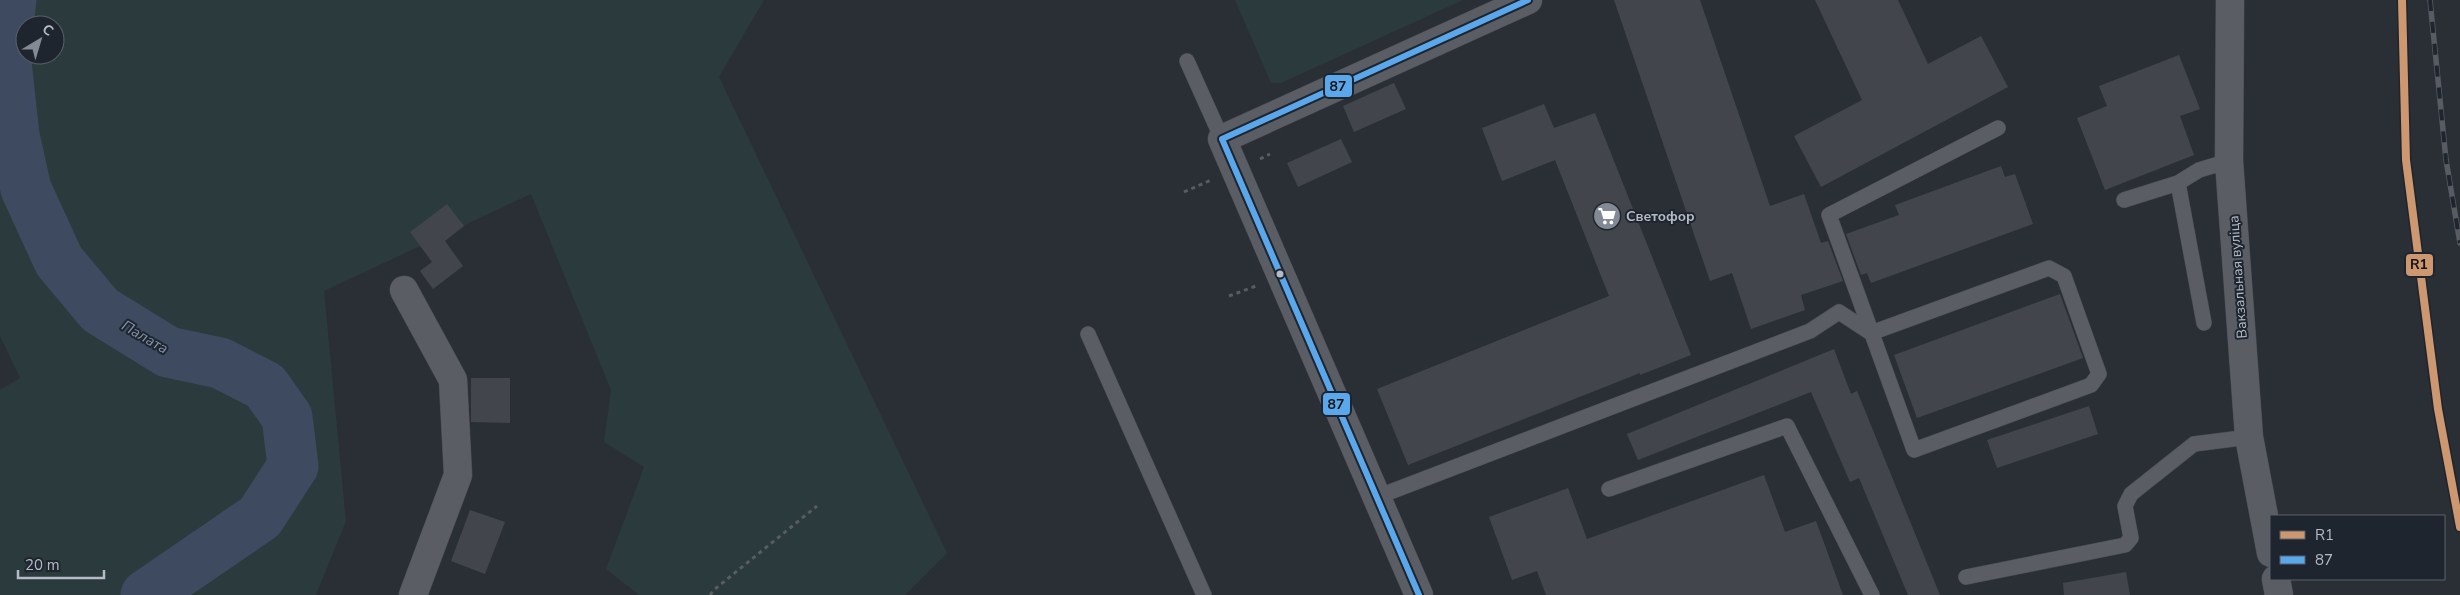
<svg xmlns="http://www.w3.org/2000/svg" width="2460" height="595" viewBox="0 0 2460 595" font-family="'Nunito Sans',sans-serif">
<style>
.green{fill:#2b3a3c;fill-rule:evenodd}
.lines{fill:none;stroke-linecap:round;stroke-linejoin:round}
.river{stroke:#3d4a5f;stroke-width:51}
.building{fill:#42464c}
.lane-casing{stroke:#484b50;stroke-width:16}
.street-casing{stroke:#484b50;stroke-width:29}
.path{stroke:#585d61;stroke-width:3;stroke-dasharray:4 4;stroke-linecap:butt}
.lane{stroke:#5a5d63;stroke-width:15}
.street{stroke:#5a5d63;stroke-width:28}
.rail-casing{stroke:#585c62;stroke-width:5.5}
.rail{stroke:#1e252f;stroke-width:4;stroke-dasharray:11;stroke-linecap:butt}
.bus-1-casing{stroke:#1e252f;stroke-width:10}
.bus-1{stroke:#5aa8eb;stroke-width:6}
.rail-1-casing{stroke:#1e252f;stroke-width:11}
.rail-1{stroke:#cd976f;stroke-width:8}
.bus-dot{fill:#b5bbc6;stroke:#1e252f;stroke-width:2}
.labels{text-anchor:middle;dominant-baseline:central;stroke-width:4;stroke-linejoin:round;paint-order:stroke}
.poi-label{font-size:14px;font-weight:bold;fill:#b5bbc6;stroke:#1e252f;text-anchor:start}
.street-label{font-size:14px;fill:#b5bbc6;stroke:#1e252f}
.water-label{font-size:15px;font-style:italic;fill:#8091aa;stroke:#1e252f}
.line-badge{stroke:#1e252f;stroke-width:2}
.pale-badge-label{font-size:14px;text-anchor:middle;font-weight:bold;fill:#111}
</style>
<rect width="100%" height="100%" fill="#2a2f36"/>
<!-- green -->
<g class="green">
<path d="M0,0H764L719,77L947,553L905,595H639L606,569L644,467L604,442L611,390L531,194L324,291L346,521L316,595H0V390L20,378L0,336ZM25,25H55V55H25Z"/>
<polygon points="1235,0 1463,0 1281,83 1271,83"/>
</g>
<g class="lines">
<!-- river -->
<polyline class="river" points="11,0 5,53 14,135 26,189 59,261 100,310 168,352 220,363 265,386 287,417 293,466 260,517 146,595"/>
</g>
<!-- building -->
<g class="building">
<polygon points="1614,0 1700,0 1770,206 1804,194 1821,243 1828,241 1843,281 1801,295 1805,310 1751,329 1732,273 1710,281"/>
<polygon points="1815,0 1898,0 1928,64 1981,36 2008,87 1821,187 1794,136 1862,100"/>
<polygon points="2179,55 2200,109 2180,116 2194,155 2105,190 2077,118 2107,106 2099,86"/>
<polygon points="1394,83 1406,109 1354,132 1343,106"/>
<polygon points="1544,104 1554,128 1595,113 1691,355 1640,375 1640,373 1408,465 1377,389 1609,296 1555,160 1502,181 1482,128"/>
<polygon points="1341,139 1352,162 1298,187 1287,163"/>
<polygon points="2001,166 2005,177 2015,174 2033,224 1871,283 1867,273 1861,275 1846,234 1899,215 1895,205"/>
<polygon points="447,204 464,226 445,241 463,266 433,289 420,271 432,262 410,232"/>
<polygon points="2060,294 2083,358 1917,418 1894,355"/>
<polygon points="1834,349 1851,394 1857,391 1940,595 1908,595 1859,478 1850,482 1811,392 1638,460 1627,434"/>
<polygon points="471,378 510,378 510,423 471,422"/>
<polygon points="2089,406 2098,434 1997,468 1987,440"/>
<polygon points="1764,475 1785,532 1816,521 1843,595 1546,595 1537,571 1512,580 1489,517 1568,488 1587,539"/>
<polygon points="470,510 505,522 485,574 451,561"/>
<polygon points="2126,572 2130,595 2064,595 2063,583"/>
</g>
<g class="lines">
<!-- lane casing -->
<g class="lane-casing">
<g id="lane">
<polyline points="1187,61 1222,139"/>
<polyline points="2178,183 2204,323"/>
<polyline points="2124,200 2178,183 2199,170 2229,161"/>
<polyline points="1088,334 1204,595"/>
<polyline points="1609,489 1787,426 1872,595"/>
<polyline points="1377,497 1810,331 1839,312 1871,333 2049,268 2064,276 2099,374 2091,385 1914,450 1829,215 1998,128"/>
<polyline points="1966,577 2125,545 2131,538 2125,506 2131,494 2194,444 2249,437"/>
</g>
</g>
<!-- street casing -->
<g class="street-casing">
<g id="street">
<polyline points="2230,0 2229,161 2249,437 2271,553"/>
<polyline points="404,290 453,380 458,475 413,595"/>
<polyline points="2276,579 2279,595"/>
<polyline points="1419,595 1222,139 1528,0"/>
</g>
</g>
<!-- path -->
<g class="path">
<polyline points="1260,159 1270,154"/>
<polyline points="1184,192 1211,180"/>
<polyline points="1229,296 1256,286"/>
<polyline points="710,595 715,589 817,506"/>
</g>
<!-- lane -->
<use href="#lane" class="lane"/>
<!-- street -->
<use href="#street" class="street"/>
<!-- rail casing -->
<g class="rail-casing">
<polyline id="rail" points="2430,0 2446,160 2460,243"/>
</g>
<!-- rail -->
<use href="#rail" class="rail"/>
<!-- bus-1 casing -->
<g class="bus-1-casing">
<polyline id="bus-1" points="1419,595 1222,139 1528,0"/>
</g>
<!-- bus-1 -->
<use href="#bus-1" class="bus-1"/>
<!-- rail-1 casing -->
<g class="rail-1-casing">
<polyline id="rail-1" points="2402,0 2406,160 2438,409 2460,527"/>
</g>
<!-- rail-1 -->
<use href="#rail-1" class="rail-1"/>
</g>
<!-- icons -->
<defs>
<g id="supermarket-disc" transform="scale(1.4375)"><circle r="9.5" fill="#848a94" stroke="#1e252f"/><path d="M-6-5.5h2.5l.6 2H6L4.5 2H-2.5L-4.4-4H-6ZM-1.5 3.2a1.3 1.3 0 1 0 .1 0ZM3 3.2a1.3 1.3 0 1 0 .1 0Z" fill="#fff"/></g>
</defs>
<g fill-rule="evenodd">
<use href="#supermarket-disc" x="1607" y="216"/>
</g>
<!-- markers -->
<circle class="bus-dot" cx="1280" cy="274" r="4.5"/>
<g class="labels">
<!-- poi labels -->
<g class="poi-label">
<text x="1626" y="216">Светофор</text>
</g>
<!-- street labels -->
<g class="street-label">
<text transform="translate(2238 277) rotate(-94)">Вакзальная вуліца</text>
</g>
<!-- water labels -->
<g class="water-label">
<text transform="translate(145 337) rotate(30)">Палата</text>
</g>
</g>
<g class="line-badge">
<rect x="1324" y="74" width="29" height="24" rx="5" fill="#5aa8eb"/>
<rect x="2405" y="253" width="29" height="24" rx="5" fill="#cd976f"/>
<rect x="1322" y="392" width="29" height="24" rx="5" fill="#5aa8eb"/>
</g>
<g class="pale-badge-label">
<text x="1338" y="91">87</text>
<text x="2419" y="269">R1</text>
<text x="1336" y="409">87</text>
</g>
<!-- legend -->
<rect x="2270" y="515" width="175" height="65" fill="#1e252f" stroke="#5a616b"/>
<rect x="2280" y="531" width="25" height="8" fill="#cd976f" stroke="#5a616b"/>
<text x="2315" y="540" font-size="15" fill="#b5bbc6">R1</text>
<rect x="2280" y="556" width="25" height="8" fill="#5aa8eb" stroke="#5a616b"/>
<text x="2315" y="565" font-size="15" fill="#b5bbc6">87</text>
<!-- north arrow -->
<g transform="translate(40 40) rotate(38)"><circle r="24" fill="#1e252f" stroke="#5a616b"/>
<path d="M0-4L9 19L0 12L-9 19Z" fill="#848a94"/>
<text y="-8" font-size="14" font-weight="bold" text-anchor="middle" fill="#b5bbc6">С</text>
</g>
<!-- scale -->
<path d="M18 570v8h86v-8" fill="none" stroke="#b5bbc6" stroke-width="2.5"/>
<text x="25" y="570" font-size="15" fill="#b5bbc6" stroke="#1e252f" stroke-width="4" paint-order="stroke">20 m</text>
</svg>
